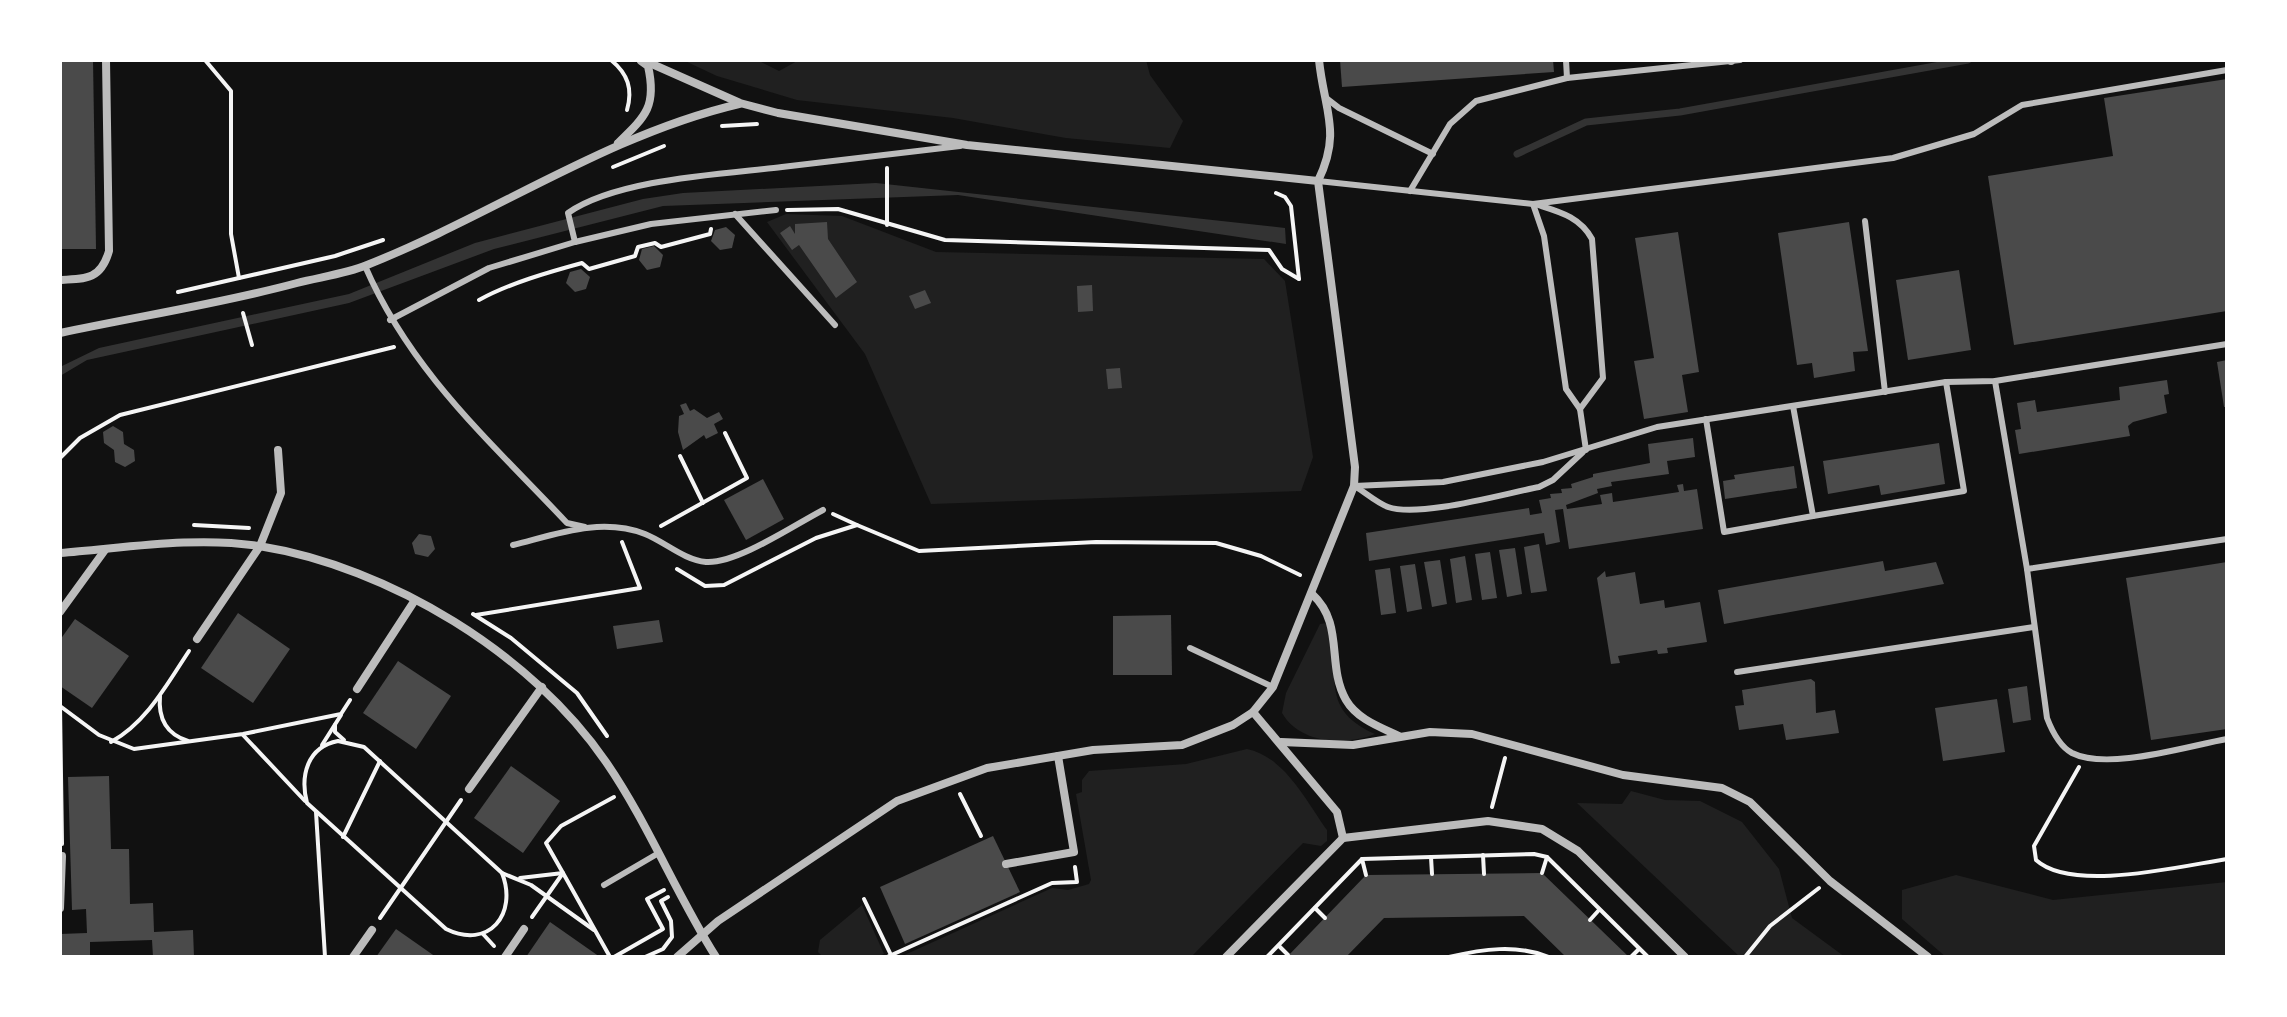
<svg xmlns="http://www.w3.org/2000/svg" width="2287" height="1017" viewBox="0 0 2287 1017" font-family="'Space Grotesk',sans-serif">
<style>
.green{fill:#202020}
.water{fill:#333}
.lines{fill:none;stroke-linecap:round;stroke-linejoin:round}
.stream{stroke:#333;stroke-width:7}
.building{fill:#4a4a4a}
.path{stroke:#f5f5f5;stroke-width:4}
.service{stroke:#bcbcbc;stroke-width:6}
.minor{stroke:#bcbcbc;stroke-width:8}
</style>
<rect width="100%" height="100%" fill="#111"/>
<!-- green -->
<g class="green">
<polygon points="683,60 757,60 779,71 799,60 1146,60 1150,75 1183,121 1170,148 1066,138 953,118 797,100 717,76"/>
<polygon points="786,214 842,216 936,252 1264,259 1285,281 1313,457 1301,491 931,504 865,354 767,222"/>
<path d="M1327,623C1345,669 1314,707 1375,734C1345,746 1300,744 1282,713L1286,693L1320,624Z"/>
<path d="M1247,749C1285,757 1306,801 1327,830V841L1321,846L1303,843L1191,957H900L1052,888L1068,890L1089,884L1091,880L1076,794L1082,792V780L1089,771L1186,764Z"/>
<polygon points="1631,791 1665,800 1700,801 1742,822 1779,869 1792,918 1845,957 1740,957 1577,803 1622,804"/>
<polygon points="1956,875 2053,900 2227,882 2227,957 1946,957 1902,919 1902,890"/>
<polygon points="862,905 884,954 877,957 823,957 818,952 820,940"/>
</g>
<!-- water -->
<polygon class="water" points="876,183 1285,228 1286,244 958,195 663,206 494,249 349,303 87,360 60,376 60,367 99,348 349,294 475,243 643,199 683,193"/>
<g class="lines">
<!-- stream -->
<polyline class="stream" points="1517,154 1586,122 1680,112 1968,60"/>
</g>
<!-- building -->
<g class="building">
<polygon points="60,60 93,60 96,249 60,249"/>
<polygon points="1340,60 1553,60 1554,72 1342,87"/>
<polygon points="2227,79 2227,311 2014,345 1988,176 2113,156 2104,98"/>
<polygon points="827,222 828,239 857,282 836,298 799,245 792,250 780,233 790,226 795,234 795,224"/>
<polygon points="1849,222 1868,351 1853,352 1855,371 1814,378 1812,363 1797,365 1778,233"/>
<polygon points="726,227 735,235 732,248 720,250 711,241 715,230"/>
<polygon points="1678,232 1699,372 1682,375 1688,412 1644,419 1634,361 1654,358 1635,238"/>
<polygon points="654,246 663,255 660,267 647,270 639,260 642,249"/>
<polygon points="581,269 590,277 586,289 575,292 566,283 570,272"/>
<polygon points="1959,270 1971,350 1908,360 1896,280"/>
<polygon points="1092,285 1093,311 1078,312 1077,286"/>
<polygon points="925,290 931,303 915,309 909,296"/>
<polygon points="2227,360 2227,407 2224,407 2217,362"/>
<polygon points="1120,368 1122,388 1108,389 1106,369"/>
<polygon points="2167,380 2169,394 2164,395 2167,413 2133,422 2128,426 2130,436 2019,454 2015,430 2021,429 2017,403 2035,400 2037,412 2120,400 2119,387"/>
<polygon points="686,403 690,411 694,409 707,418 719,412 723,419 714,424 718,433 706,439 704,435 683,450 678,432 679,416 684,414 680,405"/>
<polygon points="113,426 123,432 124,444 134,450 135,461 125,467 115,462 114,450 104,443 103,432"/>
<polygon points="1693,438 1695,457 1667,461 1669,474 1611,482 1612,486 1597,489 1598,493 1566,505 1567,509 1602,504 1600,495 1612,493 1613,502 1679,492 1677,485 1683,484 1684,491 1697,489 1703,529 1569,549 1563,509 1555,510 1560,542 1546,545 1544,533 1369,561 1366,533 1529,508 1530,515 1542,513 1539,500 1551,498 1550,494 1562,493 1561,489 1572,488 1571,484 1593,477 1593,474 1650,463 1648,444"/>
<polygon points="1939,443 1945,484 1881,495 1879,485 1828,494 1823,461"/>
<polygon points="1794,466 1797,488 1725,499 1723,481 1735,479 1734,475"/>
<polygon points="763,479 784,519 746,540 724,500"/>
<polygon points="419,534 431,536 435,549 428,557 415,554 412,543"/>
<polygon points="1539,544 1547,591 1531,593 1524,547"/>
<polygon points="1515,548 1522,594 1507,597 1499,550"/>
<polygon points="1490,552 1497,598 1482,600 1475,554"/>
<polygon points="1465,556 1472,600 1456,603 1450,559"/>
<polygon points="1440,560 1447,604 1432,607 1424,562"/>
<polygon points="1883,561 1885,571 1936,562 1944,584 1724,624 1718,590"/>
<polygon points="2227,562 2227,729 2151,740 2126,578"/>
<polygon points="1415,564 1422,609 1407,612 1400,566"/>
<polygon points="1390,568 1396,613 1381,615 1375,570"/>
<polygon points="1605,571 1606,577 1635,572 1640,604 1664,600 1665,608 1700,602 1707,642 1667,648 1668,653 1658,654 1657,650 1618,656 1620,663 1611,664 1597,578"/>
<polygon points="238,613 290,649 253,703 201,668"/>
<polygon points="1171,615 1172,675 1113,675 1113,616"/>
<polygon points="75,619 129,656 92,708 60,686 60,640"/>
<polygon points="659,620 663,642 617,649 613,626"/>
<polygon points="398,661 451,696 416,749 363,713"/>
<polygon points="1811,679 1815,682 1816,713 1835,710 1839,733 1786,740 1783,724 1739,730 1735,706 1744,705 1742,690"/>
<polygon points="2027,686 2031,720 2013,723 2008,689"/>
<polygon points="1997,699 2005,752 1943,761 1935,708"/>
<polygon points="511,766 560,801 523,853 474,818"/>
<polygon points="109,776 111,849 129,849 130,904 153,903 154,932 193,930 194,957 153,957 152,940 90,942 90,957 60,957 60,934 87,933 86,909 72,910 68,777"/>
<polygon points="993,836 1020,892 905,944 880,887"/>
<polygon points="1542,873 1629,957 1566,957 1524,916 1384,918 1346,957 1287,957 1366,875"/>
<polygon points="550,922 600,957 526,957"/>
<polygon points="396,929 436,957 376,957"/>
</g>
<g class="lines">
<!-- path -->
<g class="path">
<polyline points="205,60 231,91 231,234 239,278"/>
<path d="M611,60C628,74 633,89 627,110"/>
<polyline points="722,126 757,124"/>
<polyline points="613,167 664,146"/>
<polyline points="887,168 887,225"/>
<polyline points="1276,193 1285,197 1291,206 1299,279"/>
<polyline points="787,210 838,209 945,240 1269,250 1282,269 1299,279"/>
<polyline points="178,292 335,256 383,240"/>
<path d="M479,300C510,283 549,272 582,263L589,269L635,256L638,247L655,243L661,247L710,234L711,229"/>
<polyline points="243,313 252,345"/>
<polyline points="680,456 703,503"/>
<polyline points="60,458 80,438 120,415 394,347"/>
<polyline points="833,514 857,525"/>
<polyline points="194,525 249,528"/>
<polyline points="661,526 747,478 725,433"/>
<polyline points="677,569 705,586 724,585 816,538 857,525 919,551 1096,542 1216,543 1261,556 1300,575"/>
<polyline points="473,614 511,638 577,693 607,736"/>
<polyline points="476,615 640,588 622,542"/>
<path d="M160,696C158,718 166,734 188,741"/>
<polyline points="60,706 99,735 134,749 243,734 341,714 350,700"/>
<polyline points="60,706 62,844"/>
<polyline points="335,725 335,732 344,740"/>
<polyline points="243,735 305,801"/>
<path d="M338,741L364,747L502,873C518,914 489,950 446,929L307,803C300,776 307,747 338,741Z"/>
<path d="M111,742C147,722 167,684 189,651"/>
<polyline points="322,745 341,715"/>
<path d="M2079,767L2034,846L2036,860C2072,893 2181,866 2227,859"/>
<polyline points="960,794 981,836"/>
<polyline points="1492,807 1505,758"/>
<polyline points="316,812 325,957"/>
<polyline points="343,837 380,761"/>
<polyline points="1483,855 1484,874"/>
<polyline points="1431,857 1432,874"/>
<polyline points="1362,859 1366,875"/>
<polyline points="502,873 531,885 594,930"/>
<polyline points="1542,873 1547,857"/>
<polyline points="520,878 563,873 610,957"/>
<polyline points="864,899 891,955"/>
<polyline points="1315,908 1325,918"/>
<polyline points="532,917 563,873 546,843 561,826 614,797"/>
<polyline points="380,918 461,800"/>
<polyline points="1590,920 1599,910"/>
<polyline points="483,934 494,946"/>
<polyline points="1279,946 1288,955"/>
<polyline points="614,957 663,929 647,899 664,890"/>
<polyline points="645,957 663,949 672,937 671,921 661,901 668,897"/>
<polyline points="887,957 1052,883 1077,882 1075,867"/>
<polyline points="1267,957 1362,859 1534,854 1547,857 1648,957"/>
<path d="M1449,957C1483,949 1516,944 1549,957"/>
<polyline points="1631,957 1639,949"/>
<polyline points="1745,957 1770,926 1819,888"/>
</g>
<!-- service -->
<g class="service">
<polyline points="1566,60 1567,78"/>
<polyline points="1326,98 1339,108 1433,154"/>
<polyline points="1318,181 1533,204 1893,158 1974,134 2022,105 2227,70"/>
<polyline points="1410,191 1450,124 1476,101 1567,78 1740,60"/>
<polyline points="1533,204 1544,236 1566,389 1580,409 1586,450"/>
<path d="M1538,205C1560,212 1580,217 1592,239L1603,378L1580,409"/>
<polyline points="735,214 835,325"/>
<polyline points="1865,221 1885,392"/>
<path d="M575,242L568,213C616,179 723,174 782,167C842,160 901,153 960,146"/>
<path d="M365,266C411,372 489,440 567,523L585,527"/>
<polyline points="390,320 489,268 575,242 651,224 776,210"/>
<path d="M1995,381L2027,569L2047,718C2052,731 2059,746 2072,753C2108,771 2187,746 2227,739"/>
<polyline points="1706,419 1724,532 1813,516 1793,406"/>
<polyline points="1354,486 1443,482 1543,462 1657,427 1946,382 1995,381 2227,344"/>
<path d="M1356,487C1366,493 1377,503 1388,507C1419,518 1503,494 1539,487L1553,480L1583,452"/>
<polyline points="1813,516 1964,491 1946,382"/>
<path d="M513,545C557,534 601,517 645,534C665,542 684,560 706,562C737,564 794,525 823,510"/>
<polyline points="2027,569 2227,539"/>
<polyline points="1190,648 1273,687"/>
<polyline points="1737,672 2034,627"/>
<polyline points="604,885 657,854"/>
</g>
<!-- minor -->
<g class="minor">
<polyline points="643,60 740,103 778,113 967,145 1318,181 1355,467 1354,486 1273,687 1253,712 1233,725 1182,745 1093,750 987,768 897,801 718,921 677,957"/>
<polyline points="1731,60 1731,61"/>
<path d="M618,143C646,116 657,106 648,66L641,61"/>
<path d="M1318,181C1342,132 1324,110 1319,60"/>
<path d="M60,280C87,279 101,279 109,251L106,60"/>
<path d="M60,333C139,316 219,304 297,283C320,277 345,274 367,265C493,215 607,135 739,104"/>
<path d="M60,553C125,548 195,536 259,546C390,567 532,654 606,762C648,823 676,894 716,957"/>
<path d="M1312,594C1345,624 1326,665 1346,700C1357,719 1380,727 1399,736"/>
<polyline points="60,612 105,550"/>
<polyline points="197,639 260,546 281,493 278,450"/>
<polyline points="357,689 415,600"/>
<polyline points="1253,712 1337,812 1343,838"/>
<polyline points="1281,742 1353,745 1430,732 1472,734 1623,775 1722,788 1750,802 1830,881 1928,957"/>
<polyline points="469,789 542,687"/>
<polyline points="1006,864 1074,852 1058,756"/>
<polyline points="60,908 62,856"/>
<polyline points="353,957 372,930"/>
<polyline points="505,957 524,929"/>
<polyline points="1226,957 1343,838 1488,821 1542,829 1578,851 1685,957"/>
</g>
</g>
<!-- border -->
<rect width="2287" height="1017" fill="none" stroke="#ffffff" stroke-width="124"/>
</svg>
